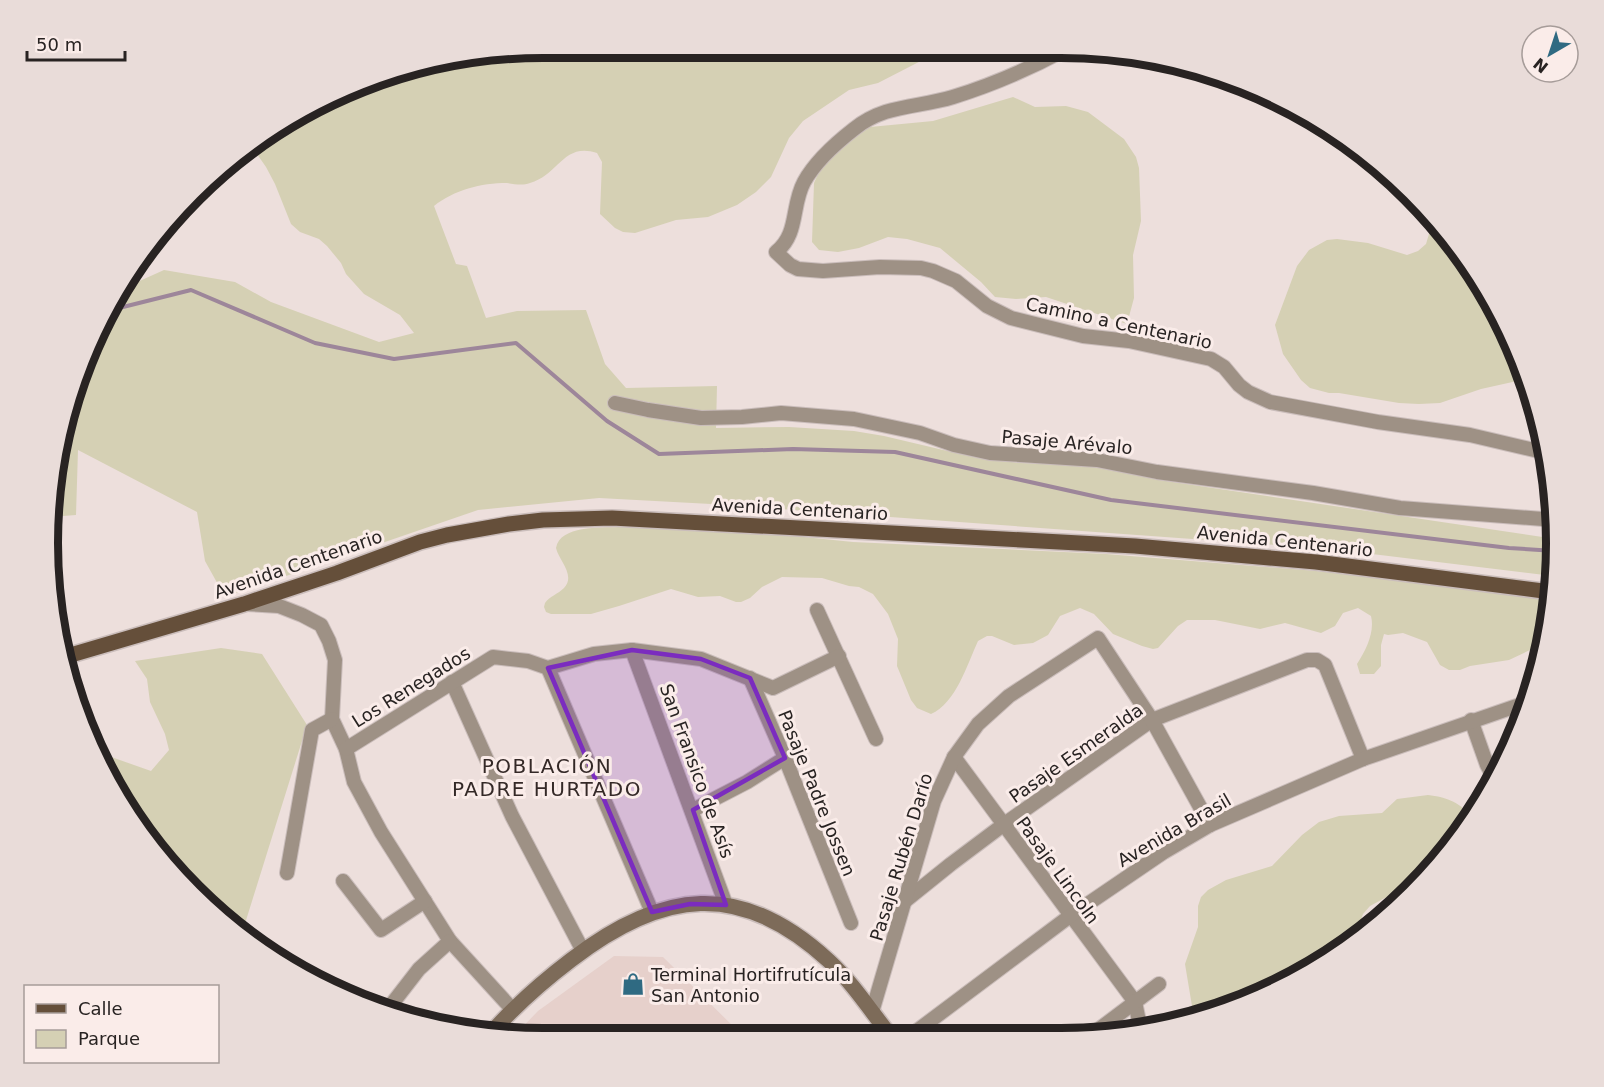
<svg xmlns="http://www.w3.org/2000/svg" width="1604" height="1087" viewBox="0 0 1604 1087" font-family="'DejaVu Sans',sans-serif">
<style>
.built{fill:#e6d0cb}
.green{fill:#d5d0b4}
.lines{fill:none;stroke-linecap:round;stroke-linejoin:round}
.stream{stroke:#9d869a;stroke-width:4}
.street-casing{stroke:#cabdbb;stroke-width:16}
.secondary-casing{stroke:#cabdbb;stroke-width:18}
.primary-casing{stroke:#cabdbb;stroke-width:18}
.street{stroke:#9e9185;stroke-width:14}
.secondary{stroke:#7d6b59;stroke-width:15}
.primary{stroke:#654f3a;stroke-width:15}
.marked{fill:#7b2cbf;fill-opacity:0.2;stroke:#7b2cbf;stroke-width:4.5;stroke-linejoin:round}
.labels{text-anchor:middle;dominant-baseline:central;stroke-width:6;stroke-linejoin:round;paint-order:stroke}
.street-label{font-size:18px;fill:#282322;stroke:#faece9}
.poi-label{font-size:18px;fill:#282322;stroke:#faece9;text-anchor:start}
.neighbourhood-label{font-size:20px;letter-spacing:1.5px;fill:#342927;stroke:#faece9}
.rim{fill:none;stroke:#282322;stroke-width:8}
</style>
<rect width="100%" height="100%" fill="#eddfdc"/>
<!-- built -->
<polygon class="built" points="614,956 663,957 746,1039 544,1039 514,1036 538,1011"/>
<!-- green -->
<g class="green">
<path d="M543,48H946L878,83L849,90L803,121L789,138L771,177L756,192L737,205L708,217L676,220L635,233L623,232L615,228L600,214L602,162L597,153C563,142 559,175 530,183C522,186 515,184 507,183C481,183 454,190 434,206L456,264L467,266L486,318L517,311L586,310L605,364L626,388L717,386L716,428L789,427L854,431L884,436L977,458L1020,463L1090,466L1159,480L1556,539L1553,576L1331,549L711,504L599,498L478,510L225,597L205,561L197,512L78,450L76,515L50,517L49,511L86,354L124,288L164,270L235,282L271,302L379,342L414,333L400,315L364,294L346,274L341,263L327,246L319,239L300,232L291,224L275,184L266,167L252,147L268,132L385,74Z"/>
<polygon points="1013,97 1035,107 1066,106 1088,112 1124,139 1136,157 1139,168 1141,221 1133,255 1134,298 1127,324 1046,297 1016,299 995,297 981,282 940,248 907,239 888,237 859,248 838,252 819,250 812,242 814,183 818,174 843,140 870,127 933,121"/>
<polygon points="1416,200 1472,268 1518,354 1526,379 1481,389 1440,403 1419,404 1399,403 1339,393 1329,393 1310,388 1301,380 1283,354 1275,325 1297,266 1309,250 1327,240 1337,239 1368,243 1407,255 1418,251 1426,244 1429,234 1428,225"/>
<path d="M618,527L754,532L853,542L1106,554L1316,571L1551,598L1544,648L1530,650L1509,660L1470,666L1460,670H1449L1440,665L1427,642L1403,633L1388,635L1384,634L1381,645V666L1374,674H1360L1357,664C1366,650 1375,632 1371,616L1358,608L1343,613L1335,626L1321,633L1285,623L1260,629L1215,620H1187L1178,626L1158,648L1153,649L1142,646L1113,634L1094,614L1080,608L1060,616L1048,635L1033,643L1014,645L992,636H987L978,641C967,665 956,703 931,714L917,708L911,700L897,666L898,639L888,614L873,594L859,587L849,586L822,578L782,577L762,587L750,598L741,602H736L720,596L698,597L671,589L619,606L591,614H551L546,612L544,607L545,603C550,596 558,594 564,588C576,575 559,561 556,548C560,525 601,528 618,527Z"/>
<polygon points="221,648 262,654 307,725 243,930 193,894 114,791 100,753 151,771 169,750 165,734 150,702 147,679 135,661"/>
<path d="M1428,795C1446,797 1463,803 1472,819L1415,889L1407,886L1370,906L1363,914L1354,940L1336,955L1250,1001L1194,1018L1185,964L1198,927V906L1201,897L1208,890L1226,880L1272,866L1302,835L1319,822L1339,816L1382,813L1397,799Z"/>
</g>
<g class="lines">
<!-- stream -->
<polyline class="stream" points="111,310 191,290 315,343 394,359 516,343 607,421 659,454 793,449 895,452 1111,500 1509,548 1555,551"/>
<!-- street casing -->
<g class="street-casing">
<g id="street">
<path d="M1066,49C1029,69 992,85 953,97C917,108 885,104 854,129C836,143 815,162 804,182C791,206 799,234 776,252L790,265L798,269L823,271L880,267L921,268L933,271L956,281L987,306L1011,318L1083,336L1129,341L1211,359L1224,367L1239,385L1248,392L1270,402L1378,422L1470,435L1547,453"/>
<polyline points="615,403 648,410 701,418 742,417 781,413 854,419 920,433 954,445 990,453 1097,460 1157,472 1313,493 1400,508 1543,519 1553,518"/>
<polyline points="246,604 279,606 302,615 321,625 329,641 335,660 332,719 346,749 354,782 381,832 450,941 513,1010"/>
<polyline points="817,610 876,739"/>
<polyline points="632,650 726,905"/>
<polyline points="548,668 652,912"/>
<polyline points="750,678 785,758 851,923"/>
<polyline points="452,682 512,816 583,951"/>
<polyline points="1471,720 1487,765 1494,778"/>
<polyline points="346,749 493,657 528,661 548,668 594,654 632,650 701,659 773,688 839,656"/>
<polyline points="954,757 1135,1002 1141,1031"/>
<polyline points="693,810 747,782 785,758"/>
<polyline points="287,873 312,730 332,719"/>
<polyline points="343,881 381,930 425,901"/>
<polyline points="905,901 951,864 1003,825 1152,720 1307,660 1317,660 1325,665 1363,759"/>
<polyline points="388,1009 419,969 450,941"/>
<polyline points="872,1012 934,801 954,757 978,724 1009,696 1098,638 1152,720 1210,825"/>
<polyline points="1090,1036 1159,984"/>
<polyline points="906,1039 1070,916 1164,852 1210,825 1363,759 1528,702"/>
</g>
</g>
<!-- secondary casing -->
<g class="secondary-casing">
<path id="secondary" d="M490,1034C515,1006 542,982 571,960C662,890 740,879 829,961C854,984 872,1013 893,1039"/>
</g>
<!-- primary casing -->
<g class="primary-casing">
<polyline id="primary" points="64,657 244,604 337,573 420,542 447,535 509,524 543,520 612,518 1135,546 1316,562 1551,592"/>
</g>
<!-- street -->
<use href="#street" class="street"/>
<!-- secondary -->
<use href="#secondary" class="secondary"/>
<!-- primary -->
<use href="#primary" class="primary"/>
</g>
<!-- marked area -->
<path class="marked" d="M632,650L701,659L750,678L785,758L693,810L726,905L690,904L652,912L548,668Z"/>
<!-- icons -->
<defs>
<g id="shop-bare" transform="scale(1.8)"><path d="M-5-2.5h2.3a2.7 3.5 0 0 1 5.4 0H5L5.5 6h-11ZM-1.5-2.5h3a1.5 2.3 0 0 0-3 0Z" fill="#2f6a82" stroke="#faece9" stroke-width="2.5" paint-order="stroke"/></g>
</defs>
<g fill-rule="evenodd">
<use href="#shop-bare" x="633" y="984"/>
</g>
<g class="labels">
<!-- street labels -->
<g class="street-label">
<text transform="translate(1119 323) rotate(12)">Camino a Centenario</text>
<text transform="translate(1067 442) rotate(5)">Pasaje Arévalo</text>
<text transform="translate(800 509) rotate(3)">Avenida Centenario</text>
<text transform="translate(1285 541) rotate(6)">Avenida Centenario</text>
<text transform="translate(298 564) rotate(-19)">Avenida Centenario</text>
<text transform="translate(411 687) rotate(-32)">Los Renegados</text>
<text transform="translate(1076 753) rotate(-35)">Pasaje Esmeralda</text>
<text transform="translate(697 771) rotate(70)">San Fransico de Asís</text>
<text transform="translate(817 793) rotate(68)">Pasaje Padre Jossen</text>
<text transform="translate(1174 830) rotate(-30)">Avenida Brasil</text>
<text transform="translate(901 857) rotate(-73)">Pasaje Rubén Darío</text>
<text transform="translate(1058 870) rotate(54)">Pasaje Lincoln</text>
</g>
<!-- poi labels -->
<g class="poi-label">
<text x="651" y="974">Terminal Hortifrutícula<tspan x="651" dy="21">San Antonio</tspan></text>
</g>
<!-- neighbourhood labels -->
<g class="neighbourhood-label">
<text x="547" y="766">POBLACIÓN<tspan x="547" dy="23">PADRE HURTADO</tspan></text>
</g>
</g>
<!-- crop -->
<path d="M0 0H1604V1087H0ZM543 58H1061A485 485 0 0 1 1546 543V543A485 485 0 0 1 1061 1028H543A485 485 0 0 1 58 543V543A485 485 0 0 1 543 58Z" fill="#e9dcd9" fill-rule="evenodd"/>
<path class="rim" d="M543 58H1061A485 485 0 0 1 1546 543V543A485 485 0 0 1 1061 1028H543A485 485 0 0 1 58 543V543A485 485 0 0 1 543 58Z"/>
<!-- legend -->
<rect x="24" y="985" width="195" height="78" fill="#faece9" stroke="#a69c99" stroke-width="1.5"/>
<rect x="36" y="1004" width="30" height="9" fill="#654f3a" stroke="#a69c99" stroke-width="1.5"/>
<text x="78" y="1015" font-size="18" fill="#282322">Calle</text>
<rect x="36" y="1030" width="30" height="18" fill="#d5d0b4" stroke="#a69c99" stroke-width="1.5"/>
<text x="78" y="1045" font-size="18" fill="#282322">Parque</text>
<!-- north arrow -->
<g transform="translate(1550 54) rotate(219)"><circle r="28" fill="#faece9" stroke="#a69c99" stroke-width="1.5"/>
<path d="M0-4.5L10 22L0 15L-10 22Z" fill="#2f6a82"/>
<text y="-9" font-size="16" font-weight="bold" text-anchor="middle" fill="#282322">N</text>
</g>
<!-- scale -->
<path d="M27 51v9h98v-9" fill="none" stroke="#282322" stroke-width="3"/>
<text x="36" y="51" font-size="18" fill="#282322" stroke="#faece9" stroke-width="4.5" paint-order="stroke">50 m</text>
</svg>
